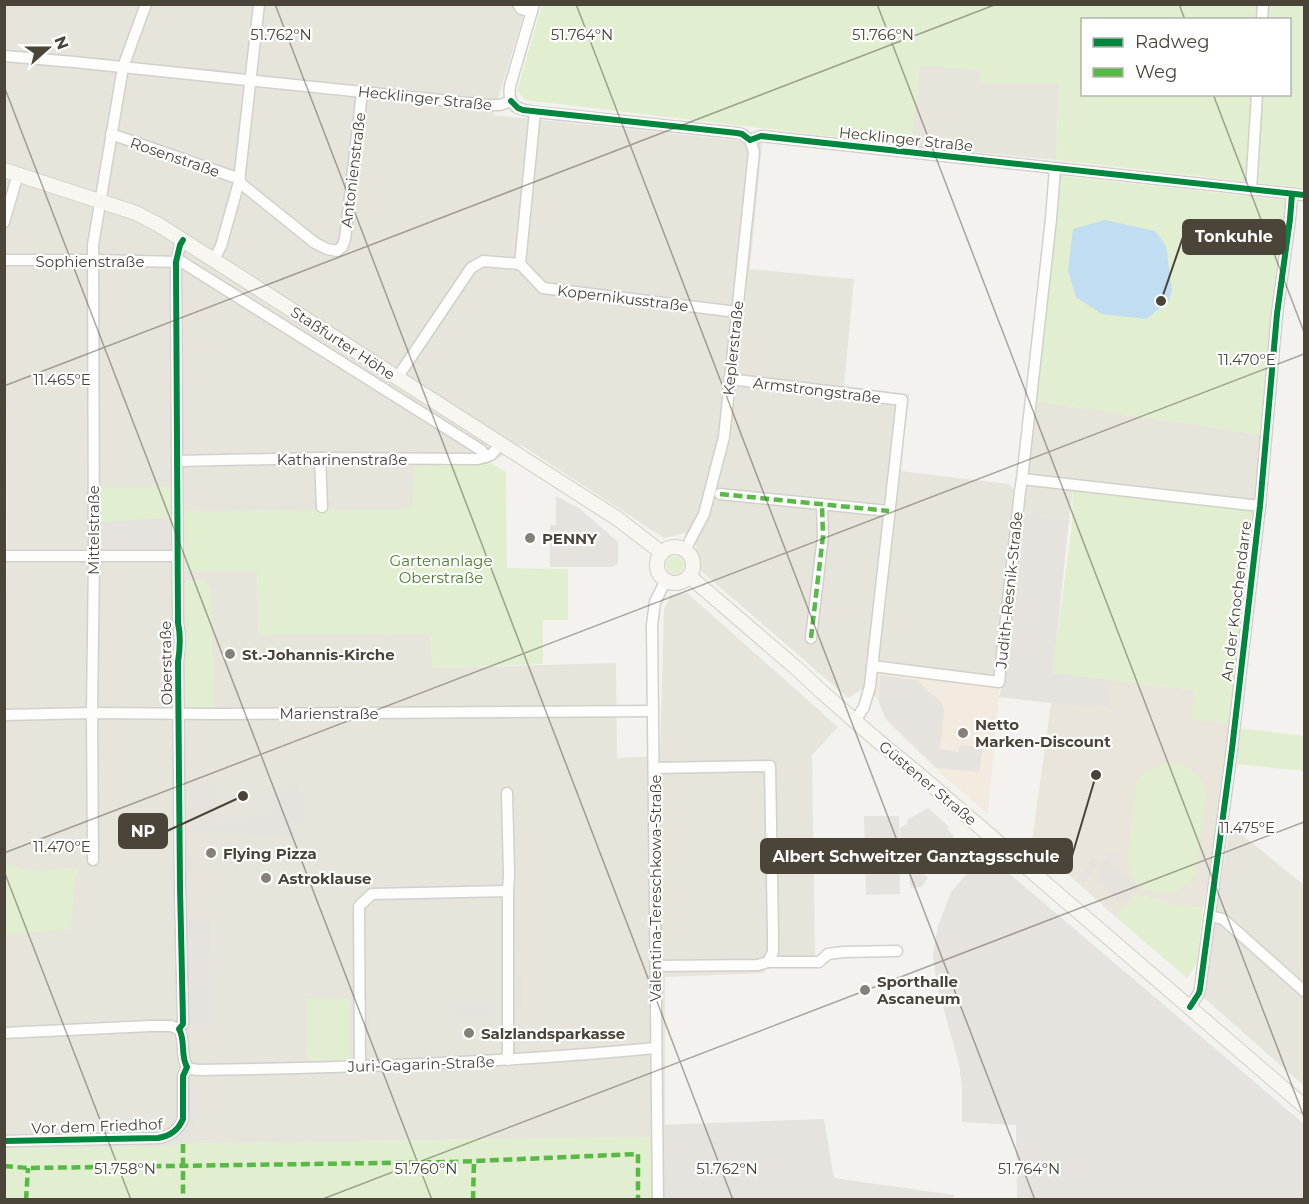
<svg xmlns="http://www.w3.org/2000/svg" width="1309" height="1204" viewBox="0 0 1309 1204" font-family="Montserrat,sans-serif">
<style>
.residential{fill:#e7e4dc}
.commercial{fill:#f3ebdf}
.industrial{fill:#e6e2de}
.education{fill:#eae5da}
.green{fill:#e1eecf;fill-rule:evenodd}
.parking{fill:#e6e3df}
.water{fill:#c0ddf1}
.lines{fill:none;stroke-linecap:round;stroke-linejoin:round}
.street-casing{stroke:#d2d0cb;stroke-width:13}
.secondary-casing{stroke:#d3cfc5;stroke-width:16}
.street{stroke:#fdfdfc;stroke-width:10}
.secondary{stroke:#f7f6f1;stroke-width:14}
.quiet{stroke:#58b947;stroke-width:4.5;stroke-dasharray:9 4.5;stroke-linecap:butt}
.cycleway-casing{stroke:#fff;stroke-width:10}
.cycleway{stroke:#00873e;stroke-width:6}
.ticks{fill:none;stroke:#4b4439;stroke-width:1.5;stroke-opacity:0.45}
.poi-dot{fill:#868178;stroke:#fff;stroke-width:2}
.labels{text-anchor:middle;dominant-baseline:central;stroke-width:4.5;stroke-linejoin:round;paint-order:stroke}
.street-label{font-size:15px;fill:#4b4439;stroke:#fff}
.poi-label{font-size:15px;font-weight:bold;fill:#4b4439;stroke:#fff;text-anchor:start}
.park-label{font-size:15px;fill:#4a7f2a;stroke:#fff}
.ticks-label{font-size:15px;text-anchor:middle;fill:#4b4439;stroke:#fff;stroke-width:4.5;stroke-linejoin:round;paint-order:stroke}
.leader{fill:none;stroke:#4b4439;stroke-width:2}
.callout-dot{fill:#4b4439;stroke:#fff;stroke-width:2}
.callout{fill:#4b4439;stroke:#4b4439;stroke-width:2}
.callout-label{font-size:16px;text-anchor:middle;font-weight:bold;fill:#fff}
</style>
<rect width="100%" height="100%" fill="#f4f2ee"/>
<!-- residential -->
<g class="residential">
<polygon points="527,4 493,115 762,143 750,269 854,279 844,386 909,394 900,471 1009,484 1020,498 1034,401 1263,435 1256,508 1073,488 1069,520 1020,512 1002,686 879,672 877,698 861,690 848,698 700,570 696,546 685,533 664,538 521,445 490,463 414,467 413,509 185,511 257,571 259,635 430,634 433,668 616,663 617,758 660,756 664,609 671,595 687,593 838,727 812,755 815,957 779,958 763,973 665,977 665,1125 655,1137 222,1143 180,1144 160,1147 5,1149 4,708 7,549 6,389 5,387 5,5"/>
<polygon points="920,66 980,69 981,83 1059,82 1056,160 911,146"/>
<polygon points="1230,825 1304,885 1304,1086 1203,997"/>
</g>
<!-- commercial -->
<polygon class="commercial" points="879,672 1000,686 988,814 936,769 885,719 877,698"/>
<!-- industrial -->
<g class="industrial">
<polygon points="1020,512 1069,520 1053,672 1112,680 1109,708 1094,706 1093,708 999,697 1003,681"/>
<polygon points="985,853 1304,1124 1304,1199 1017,1199 1016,1125 962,1122 962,1087 959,1064 937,985 933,955 938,926 951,892"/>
<polygon points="824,1119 834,1178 954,1195 954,1199 660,1199 657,1125"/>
</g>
<!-- education -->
<polygon class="education" points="1112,680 1194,690 1192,719 1229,723 1208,881 1203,908 1173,905 1137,894 1116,917 1032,842 1051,703 1093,708 1094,706 1108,708"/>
<!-- green -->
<g class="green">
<path d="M542,5H1304V188L1056,160L1059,83H980V69L920,66L911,146L525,100L517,91ZM1082,20H1290V94H1082Z"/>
<polygon points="1060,176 1286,200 1263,435 1034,401"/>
<polygon points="490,463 506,472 507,568 568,569 568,620 543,620 543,664 433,668 430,634 259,635 257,571 183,571 185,511 412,509 414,467"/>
<polygon points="172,487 173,550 99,555 101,488"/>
<polygon points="1073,487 1256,508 1229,723 1191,719 1194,690 1052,673 1072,525"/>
<circle cx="675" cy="565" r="9"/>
<polygon points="184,580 204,580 211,590 214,711 185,711"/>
<polygon points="1239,728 1304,736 1304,771 1237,764"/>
<polygon points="1176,763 1189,768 1201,779 1206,792 1196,874 1188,884 1174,892 1157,893 1144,889 1133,879 1127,861 1136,783 1146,771 1161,764"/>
<polygon points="5,864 33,871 79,867 75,882 71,929 5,935"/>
<polygon points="1137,894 1173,905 1203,908 1197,963 1187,978 1116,917"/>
<polygon points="306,998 349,998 350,1060 307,1060"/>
<polygon points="655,1137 656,1199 5,1199 4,1149 160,1147 180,1144 222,1143"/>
</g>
<!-- parking -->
<g class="parking">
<polygon points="556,496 580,509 618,542 618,563 613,567 550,567 550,525 556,525"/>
<polygon points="172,518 173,549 101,553 99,522"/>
<polygon points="880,675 916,680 943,704 944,710 940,749 958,752 960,745 983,747 979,772 937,768 886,719 878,699"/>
<polygon points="190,783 216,783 217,805 212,805 213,818 269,817 269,787 298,784 298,791 304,792 305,824 299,825 299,835 190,832"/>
<polygon points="928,808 948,826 948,830 954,836 923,873 928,878 922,887 911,888 908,870 901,870 900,828 907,824 907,820"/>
<polygon points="864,816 899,816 900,894 866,895"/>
<polygon points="183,842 188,842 188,919 210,919 212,1027 190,1027 189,1015 185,1015"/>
<polygon points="1111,852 1116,855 1112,862 1137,888 1122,905 1098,880 1103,873 1099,870"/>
<polygon points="1093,857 1099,861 1084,883 1078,879"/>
<polygon points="498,878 501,882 497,887 383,892 383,886 475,886 493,882"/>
<polygon points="442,894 442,902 384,902 384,895"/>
<polygon points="514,919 521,919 521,950 515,950"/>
<rect x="515" y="977" width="7" height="31"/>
<polygon points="369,997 370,1028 363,1028 362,998"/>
<rect x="458" y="1004" width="37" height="16"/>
<polygon points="188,1088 196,1089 196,1116 193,1128 190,1135 184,1140 181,1141 176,1140 185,1128 188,1119"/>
</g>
<!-- water -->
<polygon class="water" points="1105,220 1155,231 1166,246 1172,291 1169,301 1146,319 1102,314 1076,297 1068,271 1073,229"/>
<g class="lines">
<!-- street casing -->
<g class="street-casing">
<g id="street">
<polyline points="518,4 521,9 532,12"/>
<path d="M534,4L510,86C506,112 527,111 546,113L737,133L742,134L750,140"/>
<polyline points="1262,20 1263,4"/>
<polyline points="4,56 74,62 488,105 500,105 511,101"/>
<polyline points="535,112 520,264 543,288 737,312"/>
<polyline points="111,134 240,179"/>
<polyline points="750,140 761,136 1304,195"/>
<polyline points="239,182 315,243 327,249 337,251 342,247 345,239 362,92"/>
<polyline points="1251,190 1257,94"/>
<polyline points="4,222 18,174"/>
<polyline points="214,259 221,246 239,182 259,4"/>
<polyline points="4,260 92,260 182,262 481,450 486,457"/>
<polyline points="397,378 471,268 483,261 520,264"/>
<polyline points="729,379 902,400 870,686 864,707 855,721"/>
<polyline points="320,458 322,507"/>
<polyline points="177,461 320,458 478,459 491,455 501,444"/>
<polyline points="1022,479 1260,506"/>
<polyline points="720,494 889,511"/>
<polyline points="685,550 704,514 724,437 754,152 750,140"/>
<polyline points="4,556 178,556"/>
<polyline points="811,638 823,536 822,504"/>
<polyline points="872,666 999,682 1020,491 1022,479 1051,219 1055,168"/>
<polyline points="4,715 92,713 216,714 653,711"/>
<polyline points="654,768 770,766 773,934 773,952 768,962 758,965 656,966"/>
<polyline points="507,793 509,874 508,891"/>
<polyline points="93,860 92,713 94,557 93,245 123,67 146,4"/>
<polyline points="1210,916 1223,919 1304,991"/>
<polyline points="768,962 819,962 828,954 843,952 897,951"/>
<polyline points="1190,1007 1199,993 1200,989 1232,749 1260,506 1277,314 1290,219 1292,194"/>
<polyline points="4,1033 150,1026 171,1026 179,1029"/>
<path d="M187,1067L191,1069L198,1070C351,1068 503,1063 655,1048"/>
<polyline points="360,1067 359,906 372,894 508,891 508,1060"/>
<path d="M4,1141L158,1138C170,1136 178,1131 183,1119V1076L187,1067C180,1055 186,1041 179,1029L183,1024V1021L180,887L178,662C180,649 181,636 178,623L176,262L180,245L183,240"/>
<path d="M658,1200C655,1008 654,816 652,625L655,602L666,580"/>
</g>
</g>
<!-- secondary casing -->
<g class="secondary-casing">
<g id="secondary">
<polyline points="4,170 136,213 159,225 618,519 662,553"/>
<circle cx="675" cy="565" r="18"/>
<polyline points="689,576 795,667 822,692 872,736 922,777 1304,1106"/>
</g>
</g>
<!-- street -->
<use href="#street" class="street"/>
<!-- secondary -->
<use href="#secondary" class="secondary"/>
<!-- quiet -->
<g class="quiet">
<polyline points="720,494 889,511"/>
<polyline points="811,638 823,536 822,504"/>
<polyline points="183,1144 183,1200"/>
<polyline points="4,1166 28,1168 452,1162 638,1154 638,1200"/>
<polyline points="26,1200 28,1168"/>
<polyline points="473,1200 474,1161"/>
</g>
<!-- cycleway casing -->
<g class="cycleway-casing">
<g id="cycleway">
<polyline points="511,101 518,108 523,110 737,133 742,134 750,140 761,136 1304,195"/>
<polyline points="1190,1007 1199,993 1200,989 1232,749 1260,506 1277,314 1290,219 1292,194"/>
<path d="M4,1141L158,1138C170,1136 178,1131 183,1119V1076L187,1067C180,1055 186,1041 179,1029L183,1024V1021L180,887L178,662C180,649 181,636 178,623L176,262L180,245L183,240"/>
</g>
</g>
<!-- cycleway -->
<use href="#cycleway" class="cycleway"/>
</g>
<!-- ticks -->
<path class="ticks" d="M275,4L733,1200M576,4L1035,1200M877,4L1304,1117M1179,4L1185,20M4,86L432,1200M1213,94L1304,332M4,386L997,4M4,853L1304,354M4,871L131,1200M320,1200L1304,822"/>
<!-- markers -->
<g class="poi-dot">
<circle cx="530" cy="538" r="6"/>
<circle cx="230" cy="654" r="6"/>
<circle cx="963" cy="733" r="6"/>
<circle cx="211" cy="853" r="6"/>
<circle cx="266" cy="878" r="6"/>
<circle cx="865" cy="990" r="6"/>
<circle cx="469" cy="1033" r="6"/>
</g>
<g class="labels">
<!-- street labels -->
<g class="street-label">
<text transform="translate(425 98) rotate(6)">Hecklinger Straße</text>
<text transform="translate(906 139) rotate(6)">Hecklinger Straße</text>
<text transform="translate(175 157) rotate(19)">Rosenstraße</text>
<text transform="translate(353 170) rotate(-83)">Antonienstraße</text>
<text x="90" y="261">Sophienstraße</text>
<text transform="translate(623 298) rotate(7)">Kopernikusstraße</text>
<text transform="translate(343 343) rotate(33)">Staßfurter Höhe</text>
<text transform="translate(733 348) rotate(-84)">Keplerstraße</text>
<text transform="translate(817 390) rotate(7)">Armstrongstraße</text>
<text x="342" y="459">Katharinenstraße</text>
<text transform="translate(93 530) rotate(-90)">Mittelstraße</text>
<text transform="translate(1009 590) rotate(-84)">Judith-Resnik-Straße</text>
<text transform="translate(1236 601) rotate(-83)">An der Knochendarre</text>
<text transform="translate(166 663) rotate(-91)">Oberstraße</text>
<text x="329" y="713">Marienstraße</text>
<text transform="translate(928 783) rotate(40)">Güstener Straße</text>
<text transform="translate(655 888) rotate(-90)">Valentina-Tereschkowa-Straße</text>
<text transform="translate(421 1064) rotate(-2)">Juri-Gagarin-Straße</text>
<text transform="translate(97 1126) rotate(-2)">Vor dem Friedhof</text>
</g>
<!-- poi labels -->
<g class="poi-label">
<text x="542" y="538">PENNY</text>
<text x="242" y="654">St.-Johannis-Kirche</text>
<text x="975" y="724">Netto<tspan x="975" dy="17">Marken-Discount</tspan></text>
<text x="223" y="853">Flying Pizza</text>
<text x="278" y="878">Astroklause</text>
<text x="877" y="981">Sporthalle<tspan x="877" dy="17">Ascaneum</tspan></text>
<text x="481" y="1033">Salzlandsparkasse</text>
</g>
<!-- park labels -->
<g class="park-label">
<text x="441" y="560">Gartenanlage<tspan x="441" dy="17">Oberstraße</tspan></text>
</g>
</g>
<g class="ticks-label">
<text x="883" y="40">51.766°N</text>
<text x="281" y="40">51.762°N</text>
<text x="582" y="40">51.764°N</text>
<text x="1247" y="365">11.470°E</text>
<text x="62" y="385">11.465°E</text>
<text x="1247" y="833">11.475°E</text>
<text x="62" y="852">11.470°E</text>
<text x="125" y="1174">51.758°N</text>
<text x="426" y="1174">51.760°N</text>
<text x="727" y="1174">51.762°N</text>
<text x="1029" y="1174">51.764°N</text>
</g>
<!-- callouts -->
<path class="leader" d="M1161 301L1183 237M243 796L167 831M1096 775L1072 856"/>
<g class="callout-dot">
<circle cx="1161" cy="301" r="6"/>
<circle cx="243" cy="796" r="6"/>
<circle cx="1096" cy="775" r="6"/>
</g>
<g class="callout">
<rect x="1183" y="220" width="102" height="34" rx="6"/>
<rect x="119" y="814" width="48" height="34" rx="6"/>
<rect x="761" y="839" width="311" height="34" rx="6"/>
</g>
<g class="callout-label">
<text x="1234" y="242">Tonkuhle</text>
<text x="143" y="837">NP</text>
<text x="916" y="862">Albert Schweitzer Ganztagsschule</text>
</g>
<!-- border -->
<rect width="1309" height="1204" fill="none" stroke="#4b4439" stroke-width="12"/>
<!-- legend -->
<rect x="1081" y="18" width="210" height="78" fill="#ffffff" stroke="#b7b4b0" stroke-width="1.5"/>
<rect x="1093" y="38" width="30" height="9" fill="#00873e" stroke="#b7b4b0" stroke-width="1.5"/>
<text x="1135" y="48" font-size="18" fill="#4b4439">Radweg</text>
<rect x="1093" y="68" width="30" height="9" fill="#58b947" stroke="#b7b4b0" stroke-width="1.5"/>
<text x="1135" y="78" font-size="18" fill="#4b4439">Weg</text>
<!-- north arrow -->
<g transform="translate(48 48) rotate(69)" stroke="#ffffff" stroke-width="4.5" paint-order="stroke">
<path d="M0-4.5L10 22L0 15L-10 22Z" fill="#4b4439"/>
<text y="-9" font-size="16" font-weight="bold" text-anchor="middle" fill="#4b4439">N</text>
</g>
</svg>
